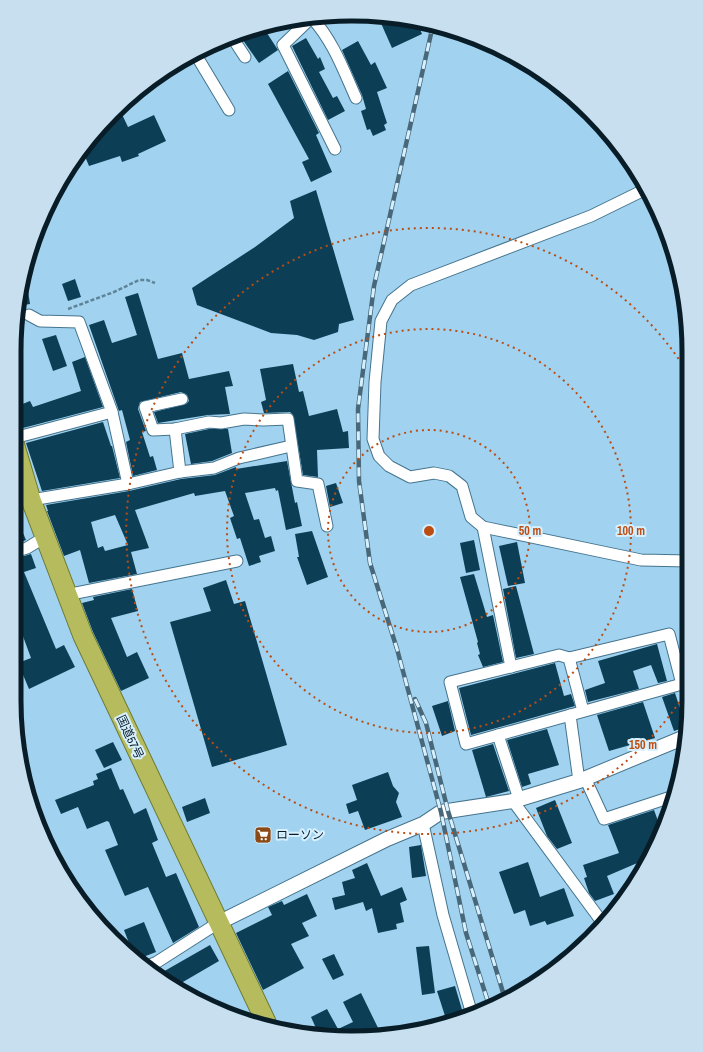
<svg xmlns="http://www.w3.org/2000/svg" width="703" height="1052" viewBox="0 0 703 1052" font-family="'Archivo Narrow','Noto Sans JP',sans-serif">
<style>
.building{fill:#0c3f56;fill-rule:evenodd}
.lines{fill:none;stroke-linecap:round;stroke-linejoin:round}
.minor-casing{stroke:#45748e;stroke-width:13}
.tertiary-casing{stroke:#45748e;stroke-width:16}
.trunk-casing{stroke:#6d7a31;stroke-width:21}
.path{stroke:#5f8499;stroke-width:2.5;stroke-dasharray:4 2;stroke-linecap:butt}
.minor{stroke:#fff;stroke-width:11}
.tertiary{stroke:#fff;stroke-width:14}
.trunk{stroke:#b6bc5e;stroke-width:19}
.rail-casing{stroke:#48687a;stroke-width:4.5}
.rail{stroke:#d7f0ff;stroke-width:3;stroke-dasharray:9;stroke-linecap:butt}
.ring{fill:none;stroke:#bb4d12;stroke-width:2;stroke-dasharray:2 4}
.labels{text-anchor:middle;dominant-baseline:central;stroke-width:4;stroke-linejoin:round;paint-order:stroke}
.street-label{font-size:12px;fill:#091d28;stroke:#d7f0ff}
.poi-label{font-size:12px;fill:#091d28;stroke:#d7f0ff;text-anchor:start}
.rim{fill:none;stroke:#091d28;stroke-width:5}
.centre{fill:#bb4d12;stroke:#d7f0ff;stroke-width:2}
.ring-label{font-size:12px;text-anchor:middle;font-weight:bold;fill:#bb4d12;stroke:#d7f0ff;stroke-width:4;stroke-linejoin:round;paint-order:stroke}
</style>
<rect width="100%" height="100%" fill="#a1d3f0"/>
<!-- building -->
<g class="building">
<polygon points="387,17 416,20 422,34 392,48 380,21"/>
<polygon points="263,27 278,50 259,63 240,36 245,33"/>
<polygon points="306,38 318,59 320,57 325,69 319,72 333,98 337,96 345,111 328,120 292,46"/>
<polygon points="358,41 371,65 375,62 387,88 377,92 387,123 384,125 386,130 373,136 370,129 367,130 361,111 366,109 362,95 342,50"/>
<polygon points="288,71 319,133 316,135 332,172 311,182 302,162 309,159 268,84"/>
<polygon points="119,108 128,127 154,115 166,141 138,154 139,156 122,162 120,156 89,166 84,154 113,113"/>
<polygon points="316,190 354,320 339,324 338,332 314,340 297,335 271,333 197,305 192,288 255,247 294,218 290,201"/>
<polygon points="25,272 30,304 18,306 20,286"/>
<polygon points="75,279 81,297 68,301 62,284"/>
<polygon points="138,293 158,359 182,353 189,379 229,371 233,386 225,387 230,414 208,415 158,423 154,412 186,404 189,401 187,395 181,392 140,402 138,409 146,431 142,432 150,457 153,456 157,470 133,476 126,442 130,440 122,410 119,411 89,325 104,320 112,343 137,335 125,297"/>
<polygon points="56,335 67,366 53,371 42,339"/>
<polygon points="85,357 103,407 23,428 15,407 30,401 33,407 81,391 72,362"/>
<polygon points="293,364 299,392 303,391 309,416 337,409 343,432 348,431 349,448 317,450 318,477 303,475 293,415 290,412 264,413 261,402 266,400 260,369"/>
<polygon points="103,422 111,446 112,446 120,478 42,491 26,443"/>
<polygon points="209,429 228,429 232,453 212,461 191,464 185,434"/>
<path d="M287,461L295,503L297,502L302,526L286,530L278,490L276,491L275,488L245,493L254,520L259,519L265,538L271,536L275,551L259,556L261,562L249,566L240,538L237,539L230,518L234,516L225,491L195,496L194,493L135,510L149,548L131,552L137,574L89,583L80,550L64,556L47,511H48L46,505L129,491L181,479L215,475L236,467V469ZM115,515L128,545L105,551L103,546L98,548L91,522Z"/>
<polygon points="336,483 343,503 330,507 326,486"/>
<polygon points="312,531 328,577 307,585 297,557 299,557 295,534"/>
<polygon points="23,533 26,540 14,545 14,536"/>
<polygon points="474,540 480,570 466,573 460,543"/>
<polygon points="517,542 525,583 508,586 499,546"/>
<polygon points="31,554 36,568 24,572 56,649 64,645 75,667 29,689 18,663 31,658 17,620 23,617 14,595 14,559"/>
<polygon points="474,574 487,617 493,615 503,662 483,667 478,655 480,654 477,643 478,642 460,577"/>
<polygon points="226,580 234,604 245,601 287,745 212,767 170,622 211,611 203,588"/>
<polygon points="516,586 534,654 516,658 503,589"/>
<polygon points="132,589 138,611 111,618 127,657 137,652 149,678 121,691 93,632 82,603 94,600 93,597"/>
<polygon points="657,644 667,681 658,683 651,665 633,671 639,689 588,702 585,690 605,683 598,661"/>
<polygon points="555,663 564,696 571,694 575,706 471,735 459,688"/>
<polygon points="675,693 686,727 674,731 662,697"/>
<polygon points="448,701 455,731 442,736 432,706"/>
<polygon points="643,702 655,738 609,751 597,715"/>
<polygon points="547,729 559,765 528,774 531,784 522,787 507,740"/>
<polygon points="113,742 122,760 104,768 95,750"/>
<polygon points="493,744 509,791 486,797 472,750"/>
<polygon points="111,768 120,790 123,789 134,814 146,808 158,840 152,843 166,877 176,873 199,927 173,943 148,887 125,896 124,894 105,850 118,845 109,822 107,821 87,829 78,807 61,814 55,800 94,785 93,781 98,779 96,774"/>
<polygon points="388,772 393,786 399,793 396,802 402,817 365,830 358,811 349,814 346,804 357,800 352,785"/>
<polygon points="205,798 210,813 187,822 182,807"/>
<polygon points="555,800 572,843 557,849 547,836 536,808"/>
<polygon points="654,810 661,829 654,850 649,858 607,876 614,894 595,901 589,893 584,878 587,877 583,865 619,853 608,825"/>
<polygon points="421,845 426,876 412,878 409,847"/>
<polygon points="528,862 540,897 564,888 574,916 547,925 545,921 530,926 525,910 514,914 499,872"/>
<polygon points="367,863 381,896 402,887 407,900 400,903 404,922 396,924 397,929 378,933 372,908 366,911 363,902 335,910 332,898 345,895 342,882 355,878 352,870"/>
<polygon points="307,894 317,916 302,923 309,936 291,944 304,968 263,990 236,933 272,915 268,907 282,901 284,905"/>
<polygon points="144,922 156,952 138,959 134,956 124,930"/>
<polygon points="210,945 219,961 176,986 164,979 161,973"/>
<polygon points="429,946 435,993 422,995 416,947"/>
<polygon points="334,954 344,975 333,980 322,959"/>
<polygon points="455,986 463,1013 446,1019 437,991"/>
<polygon points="361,993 381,1034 329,1037 319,1035 311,1017 327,1009 338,1029 353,1022 343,1002"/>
</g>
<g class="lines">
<!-- minor casing -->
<g class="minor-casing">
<g id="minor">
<polyline points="311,18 283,45 335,149"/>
<path d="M312,18C333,41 343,69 356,98"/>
<polyline points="232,37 245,57"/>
<polyline points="196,55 229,110"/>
<polyline points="172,67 201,51"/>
<polyline points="646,189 591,216 411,285 392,300 381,321 375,382 373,439 379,456 389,466 410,477 434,473 449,476 462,486 471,517 483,527 641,560 689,561"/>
<polyline points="29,315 40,321 79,322 112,412"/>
<polyline points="182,399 145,407 153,430 175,429 209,422 221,423 244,419 263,420 288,419 297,481 318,484 327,526"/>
<polyline points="175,429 180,472"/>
<polyline points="14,438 112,412 128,484"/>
<polyline points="31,500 128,484 180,472 214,468 239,458 291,446"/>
<polyline points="483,527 511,667"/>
<polyline points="14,552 27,548 45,537"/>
<polyline points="66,595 237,561"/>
<polygon points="669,634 682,684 466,744 450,682 559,655 569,658"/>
<polyline points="569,658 583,711"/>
<polyline points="570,715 579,781"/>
<polyline points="498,735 519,799"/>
<polyline points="585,778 604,819 671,797"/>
<polyline points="513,801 602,922"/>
<polyline points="423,824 443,915 471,1011"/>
<polyline points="145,967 157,962 218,923"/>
</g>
</g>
<!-- tertiary casing -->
<g class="tertiary-casing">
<polyline id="tertiary" points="218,923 387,839 423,824 441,812 513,801 579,781 685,737"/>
</g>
<!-- trunk casing -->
<g class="trunk-casing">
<polyline id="trunk" points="14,443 31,500 83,636 266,1022"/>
</g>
<!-- path -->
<polyline class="path" points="68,309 114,292 139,280 147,280 155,283"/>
<!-- minor -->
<use href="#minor" class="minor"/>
<!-- tertiary -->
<use href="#tertiary" class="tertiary"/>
<!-- trunk -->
<use href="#trunk" class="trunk"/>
<!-- rail casing -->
<g class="rail-casing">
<g id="rail">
<polyline points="433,25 374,286 358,409 359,481 370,563 397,649 441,812 466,933 489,1005"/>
<polyline points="415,699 426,723 448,811 505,999"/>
</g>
</g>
<!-- rail -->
<use href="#rail" class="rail"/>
</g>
<!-- distance rings -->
<g class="ring">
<circle cx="429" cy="531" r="101"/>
<circle cx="429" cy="531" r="202"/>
<path d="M689 687A303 303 0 1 1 689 375"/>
</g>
<!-- icons -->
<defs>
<g id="supermarket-square" transform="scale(0.9)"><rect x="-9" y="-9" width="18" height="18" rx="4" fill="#8a4915" stroke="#d7f0ff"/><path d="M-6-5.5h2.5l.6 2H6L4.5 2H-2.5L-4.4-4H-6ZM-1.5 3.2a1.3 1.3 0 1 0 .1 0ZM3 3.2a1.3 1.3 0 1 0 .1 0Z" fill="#fff"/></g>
</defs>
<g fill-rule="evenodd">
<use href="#supermarket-square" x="263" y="835"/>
</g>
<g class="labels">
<!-- street labels -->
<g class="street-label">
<text transform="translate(130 737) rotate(65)">国道57号</text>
</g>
<!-- poi labels -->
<g class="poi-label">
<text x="276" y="835">ローソン</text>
</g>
</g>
<!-- crop -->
<path d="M0 0H703V1052H0ZM351 21H352A330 330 0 0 1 682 351V701A330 330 0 0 1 352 1031H351A330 330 0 0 1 21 701V351A330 330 0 0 1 351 21Z" fill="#c7dfee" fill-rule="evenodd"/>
<path class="rim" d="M351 21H352A330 330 0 0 1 682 351V701A330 330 0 0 1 352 1031H351A330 330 0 0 1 21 701V351A330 330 0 0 1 351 21Z"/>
<circle cx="429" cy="531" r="6" class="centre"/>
<g class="ring-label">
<text x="530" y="535">50 m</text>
<text x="631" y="535">100 m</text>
<text x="643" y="749">150 m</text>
</g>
</svg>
